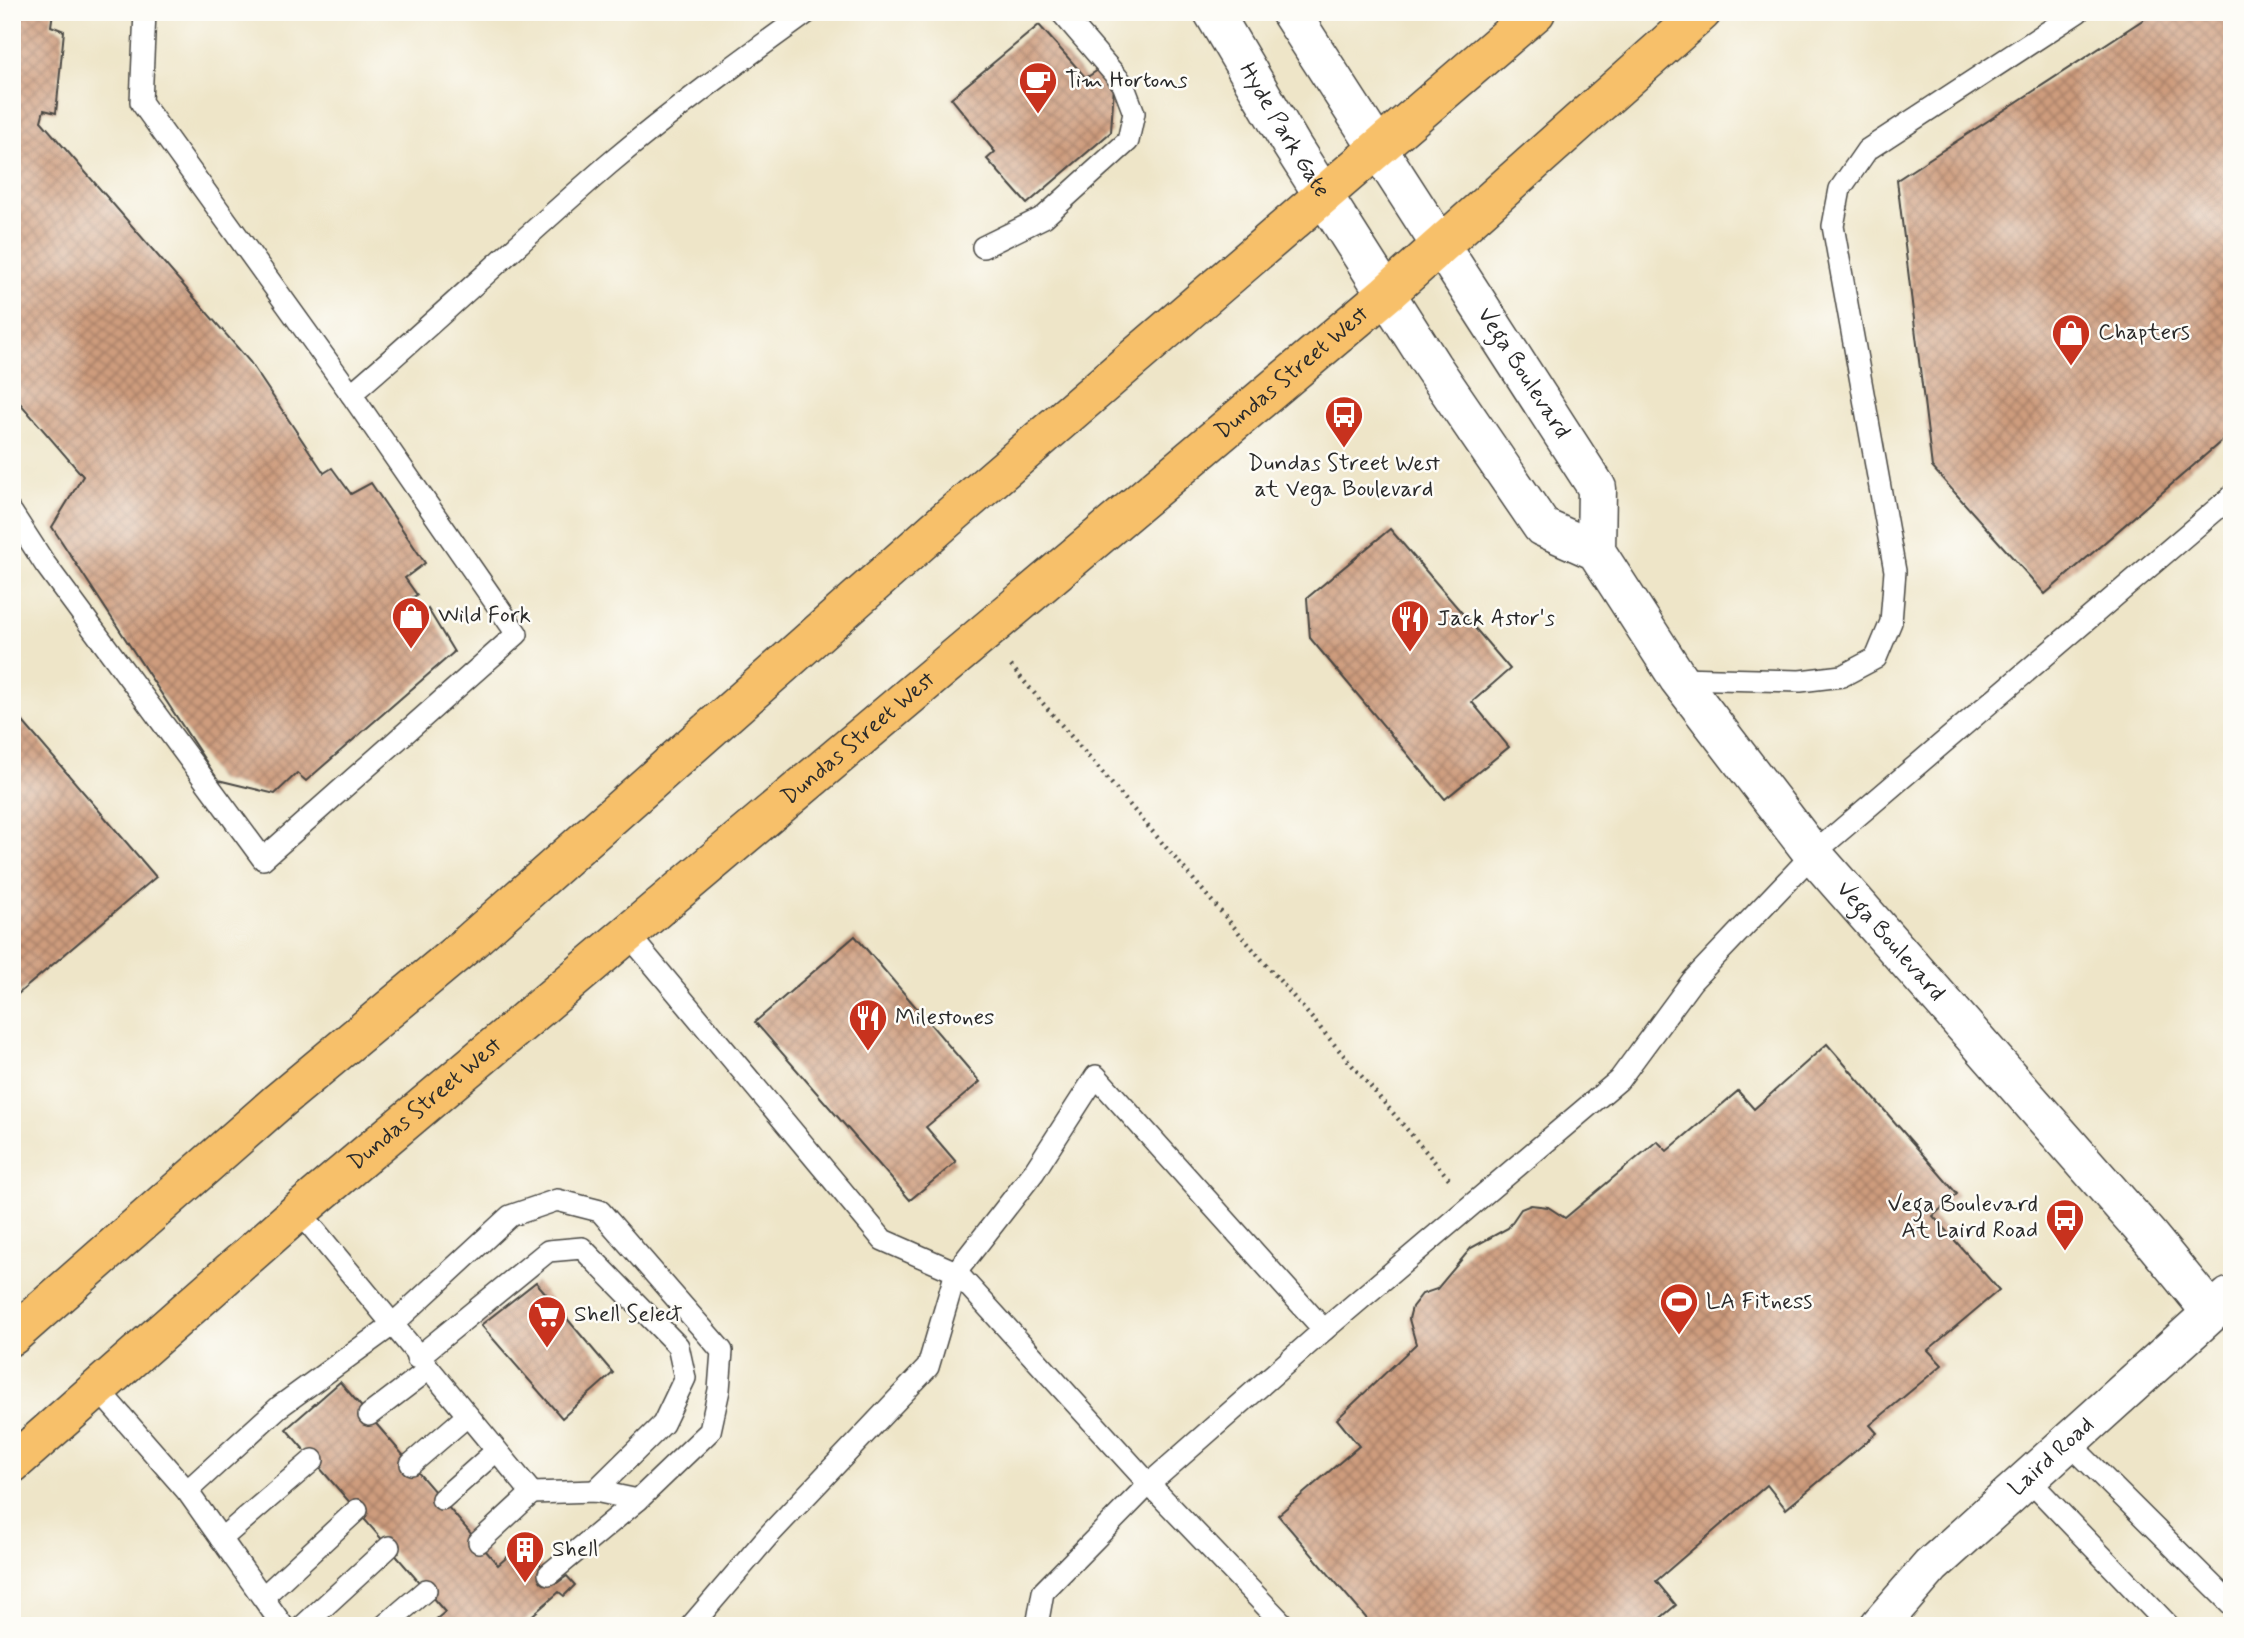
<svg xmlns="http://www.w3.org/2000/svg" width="2244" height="1638" viewBox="0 0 2244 1638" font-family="Mynerve,sans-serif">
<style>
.building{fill:url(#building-cross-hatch)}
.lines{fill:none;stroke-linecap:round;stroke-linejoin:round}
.service-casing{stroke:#484743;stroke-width:24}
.tertiary-casing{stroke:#484743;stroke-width:41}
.primary-casing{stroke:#484743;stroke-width:41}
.path{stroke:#484743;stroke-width:4.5;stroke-dasharray:2 5;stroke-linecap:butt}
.service{stroke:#fff;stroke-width:21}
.tertiary{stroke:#fff;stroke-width:38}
.primary{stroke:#f7c06b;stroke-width:38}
.labels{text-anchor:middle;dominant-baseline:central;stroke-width:5;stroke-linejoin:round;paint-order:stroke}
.poi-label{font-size:23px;fill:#2b2b2b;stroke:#fdfcf7;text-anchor:start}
.street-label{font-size:23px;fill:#2b2b2b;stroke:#fdfcf7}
</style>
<defs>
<pattern id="building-cross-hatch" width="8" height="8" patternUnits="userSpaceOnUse" patternTransform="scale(1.75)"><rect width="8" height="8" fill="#ce9c7d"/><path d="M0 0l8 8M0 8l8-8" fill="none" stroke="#a77f67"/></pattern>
</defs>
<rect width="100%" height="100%" fill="#fdfcf7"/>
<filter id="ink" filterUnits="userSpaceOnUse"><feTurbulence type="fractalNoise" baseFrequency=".0143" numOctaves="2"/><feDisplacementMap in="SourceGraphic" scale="14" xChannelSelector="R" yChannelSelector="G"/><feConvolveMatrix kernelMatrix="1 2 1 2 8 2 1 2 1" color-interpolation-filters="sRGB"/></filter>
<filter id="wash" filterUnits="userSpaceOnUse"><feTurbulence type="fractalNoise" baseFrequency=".00686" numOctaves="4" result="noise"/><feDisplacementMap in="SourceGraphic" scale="28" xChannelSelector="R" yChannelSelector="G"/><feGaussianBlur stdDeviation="1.57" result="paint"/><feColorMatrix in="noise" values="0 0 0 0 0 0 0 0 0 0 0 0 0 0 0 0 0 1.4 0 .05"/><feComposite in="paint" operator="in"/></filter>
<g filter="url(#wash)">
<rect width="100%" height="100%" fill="#eee5c8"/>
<g id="blocks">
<!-- building -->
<g class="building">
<polygon points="12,12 53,12 51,26 64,31 56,113 44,110 41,121 250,362 324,473 332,468 351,494 371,483 425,563 405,578 417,595 409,599 422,617 428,609 454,652 306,781 297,773 275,794 218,780 52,527 83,476 12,394"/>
<polygon points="2155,12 2232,12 2232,432 2045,594 1932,467 1897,180"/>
<polygon points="1039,25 1086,78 1098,70 1114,85 1111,132 1027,204 987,159 995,152 951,98"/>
<polygon points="1390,529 1510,669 1472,702 1509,747 1445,799 1310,638 1307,598"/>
<polygon points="12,709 156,877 12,999"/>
<polygon points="855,936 980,1082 926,1127 956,1162 910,1200 755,1022"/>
<polygon points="1827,1044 1957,1194 1933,1216 1999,1290 1928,1350 1942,1365 1870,1425 1877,1433 1786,1509 1767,1485 1656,1581 1676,1605 1651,1626 1373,1626 1278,1515 1359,1446 1337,1419 1416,1344 1409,1319 1412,1307 1422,1294 1437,1289 1471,1248 1508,1228 1521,1209 1531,1205 1548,1207 1565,1218 1657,1141 1667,1151 1738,1091 1754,1109"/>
<polygon points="536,1282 613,1373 562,1418 481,1325"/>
<polygon points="340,1382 498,1565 522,1544 557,1583 567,1576 575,1585 564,1596 559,1592 520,1626 428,1626 445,1612 286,1429"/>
</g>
</g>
</g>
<g filter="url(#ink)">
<use href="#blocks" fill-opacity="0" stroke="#484743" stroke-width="2"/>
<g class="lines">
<!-- service casing -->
<g class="service-casing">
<g id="service">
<polyline points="983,247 1044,217 1128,141 1134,113 1123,84 1061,12"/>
<path d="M351,394C439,319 522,239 609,164C673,110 740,61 808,12"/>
<polyline points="12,513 45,564 263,859 517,634 351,394 141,102 145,12"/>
<polyline points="1678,678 1800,681 1842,676 1876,658 1891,622 1895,571 1833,226 1840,189 1867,150 2078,12"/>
<polyline points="628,934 883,1240 956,1272 1149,1484 1285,1626"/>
<polyline points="299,1211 532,1493 595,1491 638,1500"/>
<polyline points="417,1358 548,1251 582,1248 678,1346 685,1378 663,1424 595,1491"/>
<polyline points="97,1388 187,1491 283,1626"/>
<polyline points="369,1415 428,1370"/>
<polyline points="2067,1441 2232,1605"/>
<polyline points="411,1464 467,1416"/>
<polyline points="2027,1478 2169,1626"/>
<polyline points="187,1491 279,1407 392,1325 510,1216 557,1200 600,1211 722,1351 719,1390 710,1431 638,1500 549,1574"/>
<polyline points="442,1499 496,1451"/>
<polyline points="221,1539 313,1460"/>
<polyline points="479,1542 532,1493"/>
<polyline points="263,1597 357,1510"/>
<polyline points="303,1626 389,1547"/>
<polyline points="384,1626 426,1590"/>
<polyline points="691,1626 768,1536 928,1367 956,1272 1034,1172 1096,1076 1324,1330"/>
<polyline points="1037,1626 1043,1592 1149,1484 1324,1330 1619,1080 1692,981 1813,854 2232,496"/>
</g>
</g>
<!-- tertiary casing -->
<g class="tertiary-casing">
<g id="tertiary">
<path id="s1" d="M1213,12L1292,146L1432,366L1542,527L1596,551L1678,678L1813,854L2148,1235L2211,1312"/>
<path id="s2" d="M1290,12L1597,488L1596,551"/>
<path id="s3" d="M1879,1626L1931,1566L2229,1297"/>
</g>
</g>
<!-- primary casing -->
<g class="primary-casing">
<g id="primary">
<polyline points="12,1336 279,1101 470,942 955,512 1536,12"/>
<path id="s4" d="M12,1464L299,1211L1386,294L1702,12"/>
</g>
</g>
<!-- path -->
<polyline class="path" points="1011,666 1451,1181"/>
<!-- service -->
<use href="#service" class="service"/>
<!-- tertiary -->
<use href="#tertiary" class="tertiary"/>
<!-- primary -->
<use href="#primary" class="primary"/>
</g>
</g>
<!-- icons -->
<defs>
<g id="cafe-pin" transform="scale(2.0125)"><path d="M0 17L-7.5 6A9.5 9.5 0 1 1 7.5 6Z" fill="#c8321e" stroke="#fdfcf7"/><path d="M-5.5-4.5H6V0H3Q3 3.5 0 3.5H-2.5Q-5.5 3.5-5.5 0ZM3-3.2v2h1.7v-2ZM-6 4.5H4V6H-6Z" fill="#fff"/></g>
<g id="shop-pin" transform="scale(2.0125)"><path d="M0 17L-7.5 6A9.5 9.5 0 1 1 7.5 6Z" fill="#c8321e" stroke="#fdfcf7"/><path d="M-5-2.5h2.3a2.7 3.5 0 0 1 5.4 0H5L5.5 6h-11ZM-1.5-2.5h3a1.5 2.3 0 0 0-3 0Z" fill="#fff"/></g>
<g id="bus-pin" transform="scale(2.0125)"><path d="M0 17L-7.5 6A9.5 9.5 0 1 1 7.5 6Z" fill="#c8321e" stroke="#fdfcf7"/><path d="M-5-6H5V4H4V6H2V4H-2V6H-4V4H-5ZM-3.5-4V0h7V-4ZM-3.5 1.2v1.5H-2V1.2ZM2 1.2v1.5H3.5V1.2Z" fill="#fff"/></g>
<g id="restaurant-pin" transform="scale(2.0125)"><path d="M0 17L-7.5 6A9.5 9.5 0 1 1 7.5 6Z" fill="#c8321e" stroke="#fdfcf7"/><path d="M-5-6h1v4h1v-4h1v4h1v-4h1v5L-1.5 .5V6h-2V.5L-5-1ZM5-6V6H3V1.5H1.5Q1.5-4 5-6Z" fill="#fff"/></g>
<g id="stadium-pin" transform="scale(2.0125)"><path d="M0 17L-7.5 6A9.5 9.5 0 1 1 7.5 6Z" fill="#c8321e" stroke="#fdfcf7"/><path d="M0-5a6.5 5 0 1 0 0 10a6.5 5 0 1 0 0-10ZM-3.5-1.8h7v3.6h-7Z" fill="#fff"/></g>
<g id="supermarket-pin" transform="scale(2.0125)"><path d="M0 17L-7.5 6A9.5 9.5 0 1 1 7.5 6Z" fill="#c8321e" stroke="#fdfcf7"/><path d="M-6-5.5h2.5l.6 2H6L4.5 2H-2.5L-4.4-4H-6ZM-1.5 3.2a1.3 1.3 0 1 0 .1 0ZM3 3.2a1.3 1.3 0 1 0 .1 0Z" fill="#fff"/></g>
<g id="building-pin" transform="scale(2.0125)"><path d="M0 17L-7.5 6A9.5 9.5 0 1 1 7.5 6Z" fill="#c8321e" stroke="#fdfcf7"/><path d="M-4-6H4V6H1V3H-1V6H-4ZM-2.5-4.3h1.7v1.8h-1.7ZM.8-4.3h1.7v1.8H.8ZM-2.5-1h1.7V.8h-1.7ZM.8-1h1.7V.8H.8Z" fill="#fff"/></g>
</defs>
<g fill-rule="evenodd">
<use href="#cafe-pin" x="1038" y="81"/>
<use href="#shop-pin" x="2071" y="333"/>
<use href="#bus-pin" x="1344" y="415"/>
<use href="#shop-pin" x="411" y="616"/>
<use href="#restaurant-pin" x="1410" y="619"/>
<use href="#restaurant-pin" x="868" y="1018"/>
<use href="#bus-pin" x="2065" y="1218"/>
<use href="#stadium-pin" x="1679" y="1302"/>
<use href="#supermarket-pin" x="547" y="1315"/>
<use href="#building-pin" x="525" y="1550"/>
</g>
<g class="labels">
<!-- poi labels -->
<g class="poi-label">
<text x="1065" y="81">Tim Hortons</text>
<text x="2098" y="333">Chapters</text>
<text x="1344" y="464" text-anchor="middle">Dundas Street West<tspan x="1344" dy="26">at Vega Boulevard</tspan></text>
<text x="438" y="616">Wild Fork</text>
<text x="1437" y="619">Jack Astor's</text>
<text x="895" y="1018">Milestones</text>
<text x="2038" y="1205" text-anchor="end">Vega Boulevard<tspan x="2038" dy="26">At Laird Road</tspan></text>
<text x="1706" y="1302">LA Fitness</text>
<text x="574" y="1315">Shell Select</text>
<text x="552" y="1550">Shell</text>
</g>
<!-- street labels -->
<g class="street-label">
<text stroke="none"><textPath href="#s1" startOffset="138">Hyde Park Gate</textPath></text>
<text stroke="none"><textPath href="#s4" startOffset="1682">Dundas Street West</textPath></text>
<text stroke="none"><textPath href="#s2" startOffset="430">Vega Boulevard</textPath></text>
<text stroke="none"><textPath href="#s4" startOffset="1115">Dundas Street West</textPath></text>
<text stroke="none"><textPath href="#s1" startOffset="1160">Vega Boulevard</textPath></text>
<text stroke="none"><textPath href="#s4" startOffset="548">Dundas Street West</textPath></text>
<text stroke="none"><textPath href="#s3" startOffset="242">Laird Road</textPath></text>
</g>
</g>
<!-- margin -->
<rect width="2244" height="1638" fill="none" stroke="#fdfcf7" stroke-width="42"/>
</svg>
